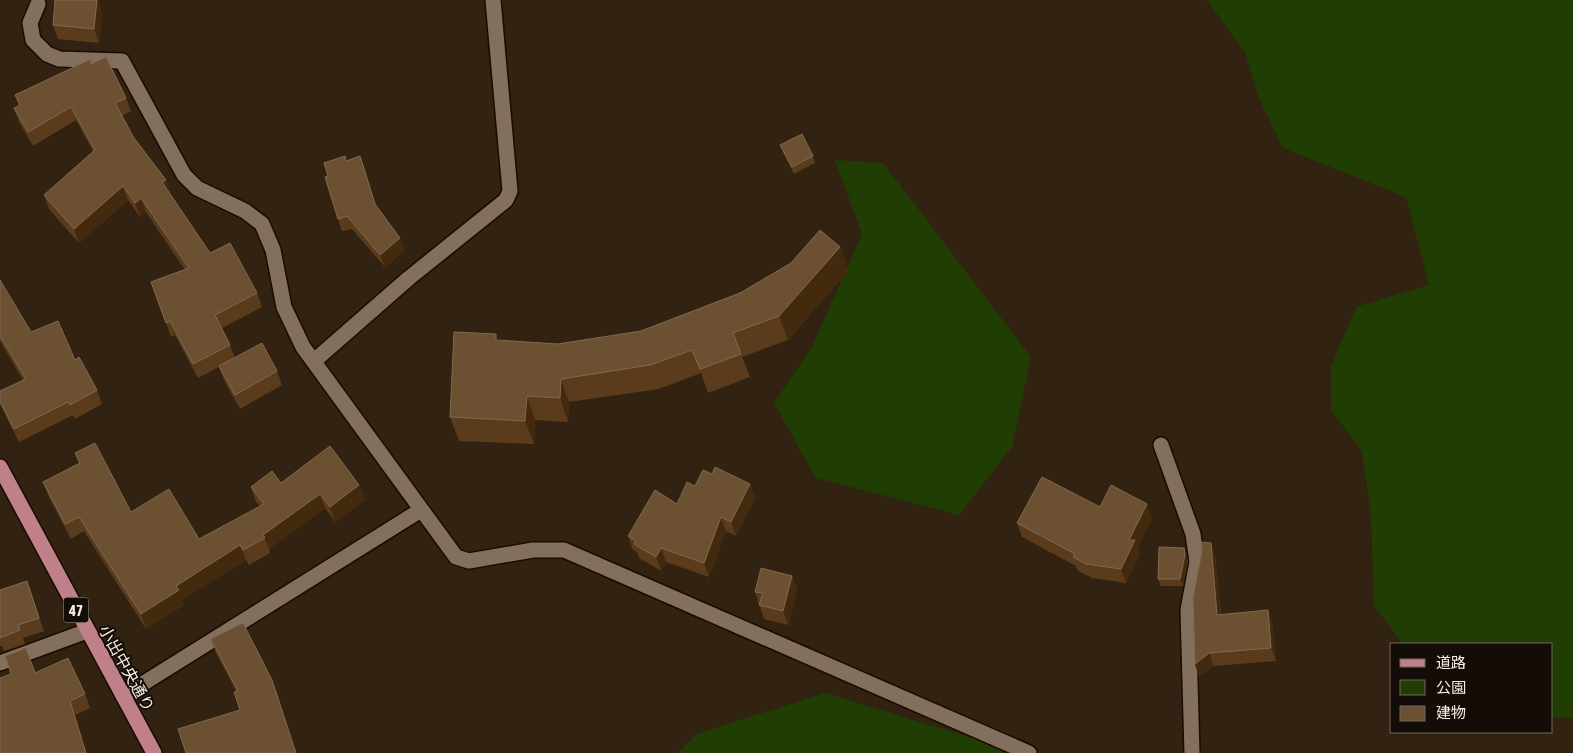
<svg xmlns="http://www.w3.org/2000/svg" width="1573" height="753" viewBox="0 0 1573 753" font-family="'Asap Condensed','Noto Sans JP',sans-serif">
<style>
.green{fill:#203e03}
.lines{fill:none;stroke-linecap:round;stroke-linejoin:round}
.minor-casing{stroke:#190b00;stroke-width:18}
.major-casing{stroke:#190b00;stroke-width:18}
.minor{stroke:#836f5e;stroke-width:15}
.major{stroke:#bf808a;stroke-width:15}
.wall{fill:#5a3c1c}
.shaded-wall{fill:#432a0f}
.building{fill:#6b5032;stroke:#82694e}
.labels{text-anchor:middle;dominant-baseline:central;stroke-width:4;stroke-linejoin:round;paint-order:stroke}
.shield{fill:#140d07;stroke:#b5aba2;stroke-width:1}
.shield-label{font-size:15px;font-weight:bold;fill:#faefe5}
.street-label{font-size:16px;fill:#faefe5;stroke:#140d07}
</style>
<rect width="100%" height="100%" fill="#322212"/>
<!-- green -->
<g class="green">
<polygon points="1207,0 1573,0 1573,718 1552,717 1552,644 1403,644 1374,606 1371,516 1362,451 1331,410 1331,367 1356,307 1429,285 1406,197 1283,148 1258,96 1245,52"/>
<polygon points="835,160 883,163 1031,357 1012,447 959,515 816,478 774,403 812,347 862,234"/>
<polygon points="825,693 1021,753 678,753 697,734"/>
</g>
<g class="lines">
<!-- minor casing -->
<g class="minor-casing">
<g id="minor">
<polyline points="38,4 30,23 33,40 47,54 59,59 122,61 184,175 197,188 245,211 262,224 273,250 284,307 303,347 456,557 469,561 533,550 564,550 1029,753"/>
<polyline points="314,361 409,278 506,200 510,191 493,0"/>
<polyline points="1161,445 1193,534 1197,562 1188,610 1192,753"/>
<polyline points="0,663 87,631"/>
<polyline points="123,696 421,510"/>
</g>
</g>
<!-- major casing -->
<g class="major-casing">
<polyline id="major" points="0,467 154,753"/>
</g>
<!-- minor -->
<use href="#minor" class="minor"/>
<!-- major -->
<use href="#major" class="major"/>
</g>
<!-- wall -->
<g class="wall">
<polygon points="102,12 99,43 58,39 53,25"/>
<polygon points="93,63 126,98 131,111 122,116 134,138 166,180 171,193 170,194 210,253 257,293 262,307 222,328 230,345 235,358 277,371 282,385 240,409 224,380 219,367 198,378 175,335 171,337 151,282 185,270 146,212 140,217 128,200 79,243 49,209 44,195 93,151 76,120 33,146 19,122 14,108 19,106 15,95"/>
<polygon points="780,145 813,156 815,163 794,174 783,152"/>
<polygon points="360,156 376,206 405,250 385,267 352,229 342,231 338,219 328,176 346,161"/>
<polygon points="840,247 848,271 788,340 742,357 750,377 708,393 701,373 659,389 569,402 568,422 535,420 534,444 459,441 450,417 498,341 558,344 641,331 740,293"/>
<polygon points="0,280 31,332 75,360 97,390 102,404 75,419 73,415 19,442 0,404 0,391 23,380 0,341"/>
<polygon points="75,453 131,512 199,539 260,506 256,502 251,487 281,483 359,485 365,500 335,522 325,508 269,549 270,553 249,565 246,560 182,600 184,605 146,629 84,531 71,539 49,497 43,482 79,464"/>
<polygon points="712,474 750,484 755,498 736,536 726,531 709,577 666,562 661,571 639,558 637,552 633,550 628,536 677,504 695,486"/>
<polygon points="1100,507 1152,518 1138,546 1140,554 1126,583 1092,578 1078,571 1076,566 1022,537 1017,523"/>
<polygon points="1211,543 1215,555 1221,614 1272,623 1276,661 1214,666 1199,676 1195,664"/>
<polygon points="1184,548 1188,562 1183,586 1161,586 1158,579"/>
<polygon points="792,576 797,590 788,625 764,619 755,592"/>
<polygon points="27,581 44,631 23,638 25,644 4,651 2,646 0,646 0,590"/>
<polygon points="243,623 240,710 236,691 216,653 211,639"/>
<polygon points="35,673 85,694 90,708 75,715"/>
</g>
<!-- shaded-wall -->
<g class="shaded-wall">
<polygon points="97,0 98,0 102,12 99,43 94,29"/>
<polygon points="360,156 365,168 379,216 375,204"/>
<polygon points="166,180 171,193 167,196 162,182"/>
<polygon points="123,186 128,200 79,243 74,229"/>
<polygon points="141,198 146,212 140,217 135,203"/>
<polygon points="400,238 405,250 385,267 380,255"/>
<polygon points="840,247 848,271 788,340 779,316"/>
<polygon points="561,379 569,402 568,422 560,398"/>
<polygon points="527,396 535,420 534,444 525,421"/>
<polygon points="750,484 755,498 736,536 731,522"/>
<polygon points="359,485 365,500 335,522 330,507"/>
<polygon points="320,494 325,508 269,549 263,535"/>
<polygon points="1147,504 1152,518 1138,546 1140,554 1126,583 1121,569 1129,540"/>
<polygon points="721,517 726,531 709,577 704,563"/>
<polygon points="1211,543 1215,555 1222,627 1217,615"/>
<polygon points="240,545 246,560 182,600 184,605 146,629 141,614 176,586"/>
<polygon points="661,548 666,562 661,571 656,557"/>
<polygon points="1184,548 1188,562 1183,586 1180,579"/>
<polygon points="792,576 797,590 788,625 783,611"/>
<polygon points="1268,610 1272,623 1276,661 1271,648"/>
<polygon points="1209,653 1214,666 1199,676 1195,664"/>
<polygon points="70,701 75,715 86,753"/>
</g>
<!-- building -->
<g class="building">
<polygon points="55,0 97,0 94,29 53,25"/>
<polygon points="106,57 126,98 115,103 134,138 166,180 162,182 210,253 230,243 257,293 215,315 230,345 193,364 170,321 166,323 151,282 189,268 141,198 135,203 123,186 74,229 44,195 95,150 71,107 28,132 14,108 20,105 15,95 91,59 91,64"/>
<polygon points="802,134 813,156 792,167 780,145"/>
<polygon points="345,156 346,161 360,156 375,204 400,238 380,255 347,216 338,219 325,177 328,176 324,163"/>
<polygon points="820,230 840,247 779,316 733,333 741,354 700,369 692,350 650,365 561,379 560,398 527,396 525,421 450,417 454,332 496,334 496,340 558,344 641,331 740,293 791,263"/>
<polygon points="0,280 31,332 58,321 75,360 79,357 97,390 70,405 68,402 14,429 0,401 0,391 26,379 0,336"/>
<polygon points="262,343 277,371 235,395 219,366"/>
<polygon points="95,443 131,512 169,489 199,539 264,504 251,487 272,471 281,483 330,446 359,485 330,507 320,494 263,535 265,538 243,550 240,545 176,586 179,590 141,614 79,517 65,524 43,482 80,463 75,453"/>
<polygon points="715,467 750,484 731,522 721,517 704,563 661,548 656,557 634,544 636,541 628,536 655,490 677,504 687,482 695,486 703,470 712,474"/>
<polygon points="1042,477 1100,507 1111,485 1147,504 1129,540 1135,540 1121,569 1086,564 1073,557 1075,554 1017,523"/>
<polygon points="1201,542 1211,543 1217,615 1268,610 1271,648 1209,653 1195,664 1193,598 1202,551"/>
<polygon points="1159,547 1184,548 1185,555 1180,579 1158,579"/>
<polygon points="761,568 792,576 783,611 759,605 763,593 755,592"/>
<polygon points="27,581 39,618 18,625 20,630 0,638 0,590"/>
<polygon points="243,623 272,680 296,753 186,753 178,729 240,710 234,692 238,691 211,639"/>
<polygon points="26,648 35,673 68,658 85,694 70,701 86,753 0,753 0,678 11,674 5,656"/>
</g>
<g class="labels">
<!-- shield labels -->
<rect class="shield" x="63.5" y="597.5" width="25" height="25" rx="4"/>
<g class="shield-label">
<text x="76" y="610">47</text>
</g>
<!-- street labels -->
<g class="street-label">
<text transform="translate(127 668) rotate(61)">小出中央通り</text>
</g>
</g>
<!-- legend -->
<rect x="1390" y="643" width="162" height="90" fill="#140d07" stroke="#706760"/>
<rect x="1400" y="659" width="25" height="8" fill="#bf808a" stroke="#706760"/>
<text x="1436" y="668" font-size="15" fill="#faefe5">道路</text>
<rect x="1400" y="680" width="25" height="15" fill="#203e03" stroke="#706760"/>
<text x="1436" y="693" font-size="15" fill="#faefe5">公園</text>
<rect x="1400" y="706" width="25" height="15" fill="#6b5032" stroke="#706760"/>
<text x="1436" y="718" font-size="15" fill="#faefe5">建物</text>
</svg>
